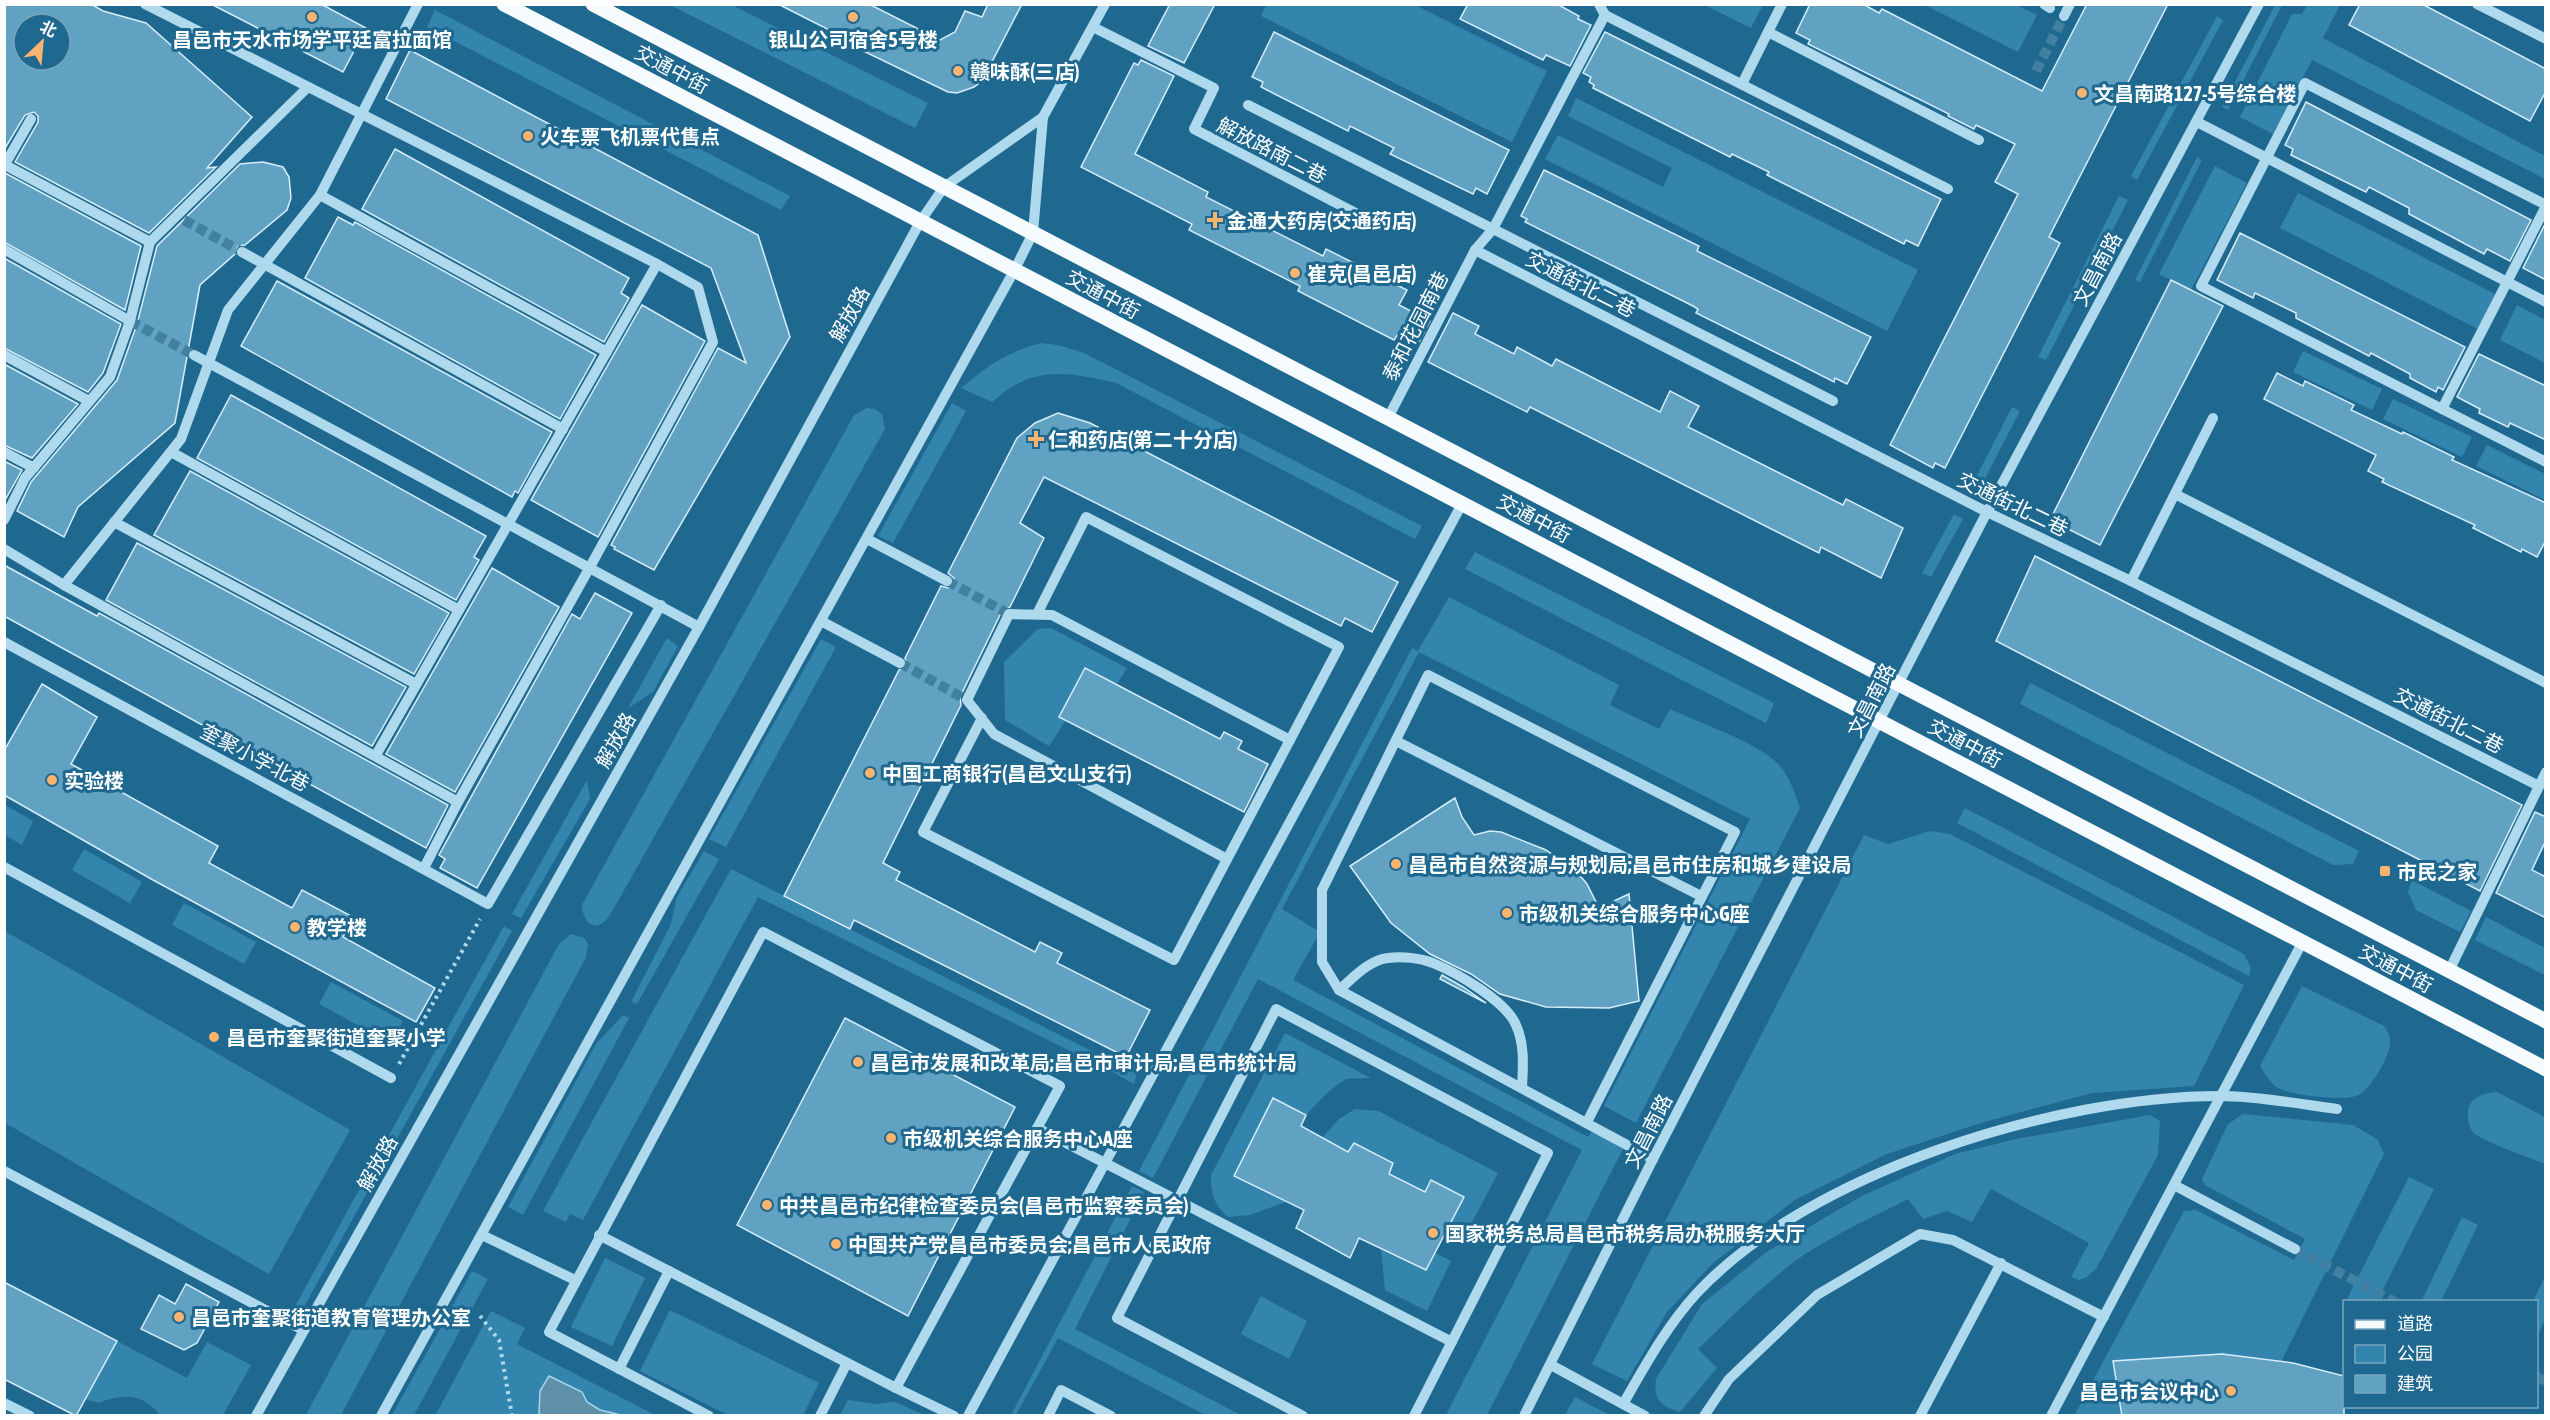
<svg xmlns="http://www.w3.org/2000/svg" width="2550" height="1420" viewBox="0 0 2550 1420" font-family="'Asap Condensed','Noto Sans SC',sans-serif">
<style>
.green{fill:#3385ae}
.water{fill:#5f90aa;stroke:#a3d6ee;stroke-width:1.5}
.building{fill:#61a1c1;stroke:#d5edf9;stroke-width:1.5;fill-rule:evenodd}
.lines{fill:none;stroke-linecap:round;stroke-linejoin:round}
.minor-tunnel{stroke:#4180a1;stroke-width:10;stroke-dasharray:10 5;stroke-linecap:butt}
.path{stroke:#afd9ed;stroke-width:4;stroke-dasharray:3 4.5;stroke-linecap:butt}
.minor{stroke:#afd9ed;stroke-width:10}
.major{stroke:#f6fbff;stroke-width:15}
.poi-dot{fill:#fbb470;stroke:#1f6990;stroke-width:2}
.labels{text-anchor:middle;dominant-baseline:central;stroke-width:6;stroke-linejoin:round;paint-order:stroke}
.poi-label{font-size:20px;font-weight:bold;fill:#fff;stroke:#1f6990;text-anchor:start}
.street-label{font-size:20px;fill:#fff;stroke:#1f6990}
</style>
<rect width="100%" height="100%" fill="#1f6990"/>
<g class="green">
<polygon points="670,5 732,5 928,103 915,128"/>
<polygon points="1266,5 1415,5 1547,71 1512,142 1261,16"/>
<polygon points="1705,5 1763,5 1751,28"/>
<polygon points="1925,5 2016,5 2037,15 2018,52"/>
<polygon points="2275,5 2282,5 2228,110 2222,107"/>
<polygon points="2307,5 2340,5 2323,38 2545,156 2545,179 2312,60 2273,134 2240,117 2292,14 2302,14"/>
<polygon points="435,10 790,196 781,210 427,27"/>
<polygon points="2217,16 2223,20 2137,180 2131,176"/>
<polygon points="1576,98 1918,270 1887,331 1545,159 1558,135 1663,187 1672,168 1568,116"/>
<polygon points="2197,157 2202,160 2140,282 2135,280"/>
<polygon points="2215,166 2247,183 2191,290 2159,274"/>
<polygon points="2298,193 2495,294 2478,329 2280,228"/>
<polygon points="2119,196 2128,200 2046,360 2038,357"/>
<polygon points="2517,305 2545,320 2545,363 2500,340"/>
<path d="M1041,343l17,2 26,8 338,173 -7,13 -299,-156c-33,-7 -65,-16 -97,0 -10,4 -18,12 -27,19l-31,-14c28,-23 44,-35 80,-45z"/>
<polygon points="2303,351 2382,389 2372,410 2293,372"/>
<polygon points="2393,399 2472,437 2462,457 2383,419"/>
<polygon points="952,403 966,411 893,543 878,536"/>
<polygon points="2012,407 2020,411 1979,490 1971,487"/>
<path d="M867,408l8,1 7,5 3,15 -275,486c-13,19 -27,10 -28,-10l272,-490z"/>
<polygon points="2487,445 2545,474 2545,500 2476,466"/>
<polygon points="1954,514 1963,519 1931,577 1922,573"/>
<polygon points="1475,552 1774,703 1766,723 1465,569"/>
<path d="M1449,597l170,88 -9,20 49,24 11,-20c27,13 92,35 110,57 10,12 15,28 20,42l-164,315 -32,-17 146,-287 -331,-167 -137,257 38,23 -27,48 295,157 4,-6 31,18 -136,266h-41l136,-265 -324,-171 -105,199 -14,-7 273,-523 6,3z"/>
<polygon points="1051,628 1127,668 1117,684 1085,668 1059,716 1066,720 1049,746 1005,720 1004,662 1038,629"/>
<polygon points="667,638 678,646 653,692 628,708"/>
<polygon points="821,639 836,647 726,847 709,839"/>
<polygon points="2030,683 2359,851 2353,864 2333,865 2020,704"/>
<polygon points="587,780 590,799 521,918 512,914"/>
<polygon points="5,805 33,821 22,845 5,835"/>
<polygon points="1965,808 2244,954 2251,968 2249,976 1957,823"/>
<polygon points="1930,831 1950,834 2244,985 2194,1086 2092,1093 1984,1122 1887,1154 1795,1200 1713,1263 1667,1312 1627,1381 1592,1364 1864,835 1888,844"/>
<polygon points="84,849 142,882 130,903 72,870"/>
<polygon points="704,851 719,859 637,1004 631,1002 671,924 677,897"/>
<polygon points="731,869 1137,1074 1134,1084 1109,1070 758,897 583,1220 570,1214 566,1222 543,1211"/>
<polygon points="2412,880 2471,911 2460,932 2416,910 2408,892"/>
<polygon points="184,903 256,942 244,964 172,925"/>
<polygon points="2486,917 2545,948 2545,975 2475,940"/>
<polygon points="504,926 512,931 300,1314 293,1310"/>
<polygon points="5,931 350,1130 269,1274 5,1123"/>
<polygon points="571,934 584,938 588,944 586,957 341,1415 306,1415 559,944"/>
<polygon points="331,982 403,1021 391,1043 319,1004"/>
<path d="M2302,986l82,40c4,6 6,10 6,17 0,13 -21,50 -34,53 -16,5 -64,-1 -78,-8 -8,-5 -13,-14 -18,-22z"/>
<polygon points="623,1015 629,1018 523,1215 508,1207 596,1044"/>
<path d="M1285,1033l86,45 -25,1 -17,12 -23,24 -33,-16 -39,77 52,26 -36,13 -22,2c-14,-13 -17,-22 -17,-42z"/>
<path d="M2497,1092l48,25v47c-14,-6 -64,-23 -72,-32 -4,-5 -6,-16 -5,-22 3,-14 17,-17 29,-18z"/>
<polygon points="1355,1109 1378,1111 1498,1173 1468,1230 1450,1223 1463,1197 1431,1180 1425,1192 1389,1174 1393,1163 1354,1143 1348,1152 1322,1138 1339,1119"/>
<polygon points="2243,1114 2353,1125 2377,1139 2384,1154 2281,1362 2222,1354 2114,1361 2122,1415 2074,1416 2184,1211 2196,1210 2294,1260 2305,1239 2205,1185 2202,1179 2228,1124"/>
<path d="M2150,1115l10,6 -2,34 -62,114 -9,8 -8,3 -8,-3 18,-34 -98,-54 -19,33 -25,-11 -24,8 -15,-20c-39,20 -82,39 -117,65 -33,26 -63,56 -93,85l19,19 -37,44c-19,-6 -27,-12 -24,-33l46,-75 66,-53 94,-55 93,-42 61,-15z"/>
<polygon points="2409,1177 2434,1189 2377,1301 2346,1301"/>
<polygon points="1132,1186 1144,1192 1075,1329 1241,1415 1205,1415 1058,1338 1016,1415 1011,1415"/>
<polygon points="2462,1217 2478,1225 2441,1301 2422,1300"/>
<polygon points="1381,1250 1426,1270 1435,1253 1451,1261 1427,1311 1385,1290"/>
<polygon points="605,1258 645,1278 612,1346 571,1327"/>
<polygon points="472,1271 488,1279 414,1415 392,1415"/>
<polygon points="2545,1277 2545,1319 2537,1337 2536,1302 2533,1301"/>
<polygon points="1261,1296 1307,1321 1289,1359 1241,1334"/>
<polygon points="670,1310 819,1383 803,1415 728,1415 640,1371"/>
<polygon points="491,1311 525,1328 517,1344 655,1415 435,1416"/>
<path d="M117,1341l70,37 20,-36 44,23 -28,50h-63c-16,-21 -38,-22 -61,-12l-14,-4z"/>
<polygon points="1575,1397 1610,1415 1565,1415"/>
<polygon points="848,1400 876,1404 895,1402 924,1415 840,1415"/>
</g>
<polygon class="water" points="549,1376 582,1392 587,1402 600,1410 621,1415 539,1415 540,1391"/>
<g class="building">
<path d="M4,4h87l12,7 43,12 106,94 -45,51 9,-1 -67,66 -134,-71 23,-40v-6l-4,-4 -9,3 -21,35zM24,24h36v36h-36z"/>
<polygon points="211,4 321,4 366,28 343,72"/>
<polygon points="778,4 869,4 940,40 955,32 965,11 982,17 988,4 1022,4 982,81 974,87 957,93 948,92 857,48 859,45"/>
<polygon points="1170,4 1215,4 1184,63 1148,46"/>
<polygon points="1468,4 1557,4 1579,16 1578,19 1591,25 1570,66 1546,55 1543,60 1460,19"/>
<polygon points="1810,4 1863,4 1879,13 1882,9 2042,91 2087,4 2168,4 2049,237 2060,243 1945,468 1935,463 1933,468 1890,445 2018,194 1995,182 2015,144 1976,125 1974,129 1948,116 1949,114 1808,44 1810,40 1796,33"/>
<polygon points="2360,4 2422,4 2546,69 2546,91 2530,121 2349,25"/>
<polygon points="1274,32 1509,150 1487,194 1476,188 1473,194 1390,154 1394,148 1350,126 1348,131 1261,87 1263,82 1252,77"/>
<polygon points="1605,32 1941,199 1918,246 1906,240 1904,244 1767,175 1769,172 1732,154 1730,157 1593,88 1594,85 1589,82 1591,77 1583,73"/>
<polygon points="410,50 758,235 790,337 654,570 614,549 615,547 611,545 718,348 746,363 711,268 386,99"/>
<polygon points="1141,60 1174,76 1135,154 1208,192 1206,197 1323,256 1326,249 1407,290 1399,305 1430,321 1418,344 1398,334 1394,340 1298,291 1300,286 1189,230 1192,224 1081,167 1134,63 1138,65"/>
<polygon points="2306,102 2531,220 2510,261 2487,249 2484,254 2409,214 2409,208 2369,187 2366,192 2291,155 2293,149 2285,145"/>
<polygon points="395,149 629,278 621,293 629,298 604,342 362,209"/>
<polygon points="263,162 283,167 289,177 291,198 287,210 245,245 238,246 235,254 200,285 175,423 78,507 64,537 17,511 31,482 117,380 137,324 157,246 240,164"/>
<polygon points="1544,170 1699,246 1697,251 1871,337 1847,384 1835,378 1834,382 1793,361 1696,313 1698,309 1693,306 1525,222 1527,219 1521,216"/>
<polygon points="5,173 141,246 125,310 4,242"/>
<polygon points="338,217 353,225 355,222 596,355 560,419 305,278"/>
<polygon points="2544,226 2546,227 2546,280 2523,268"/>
<polygon points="2240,233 2465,347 2443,390 2438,387 2436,392 2410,378 2410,374 2371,353 2369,356 2296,318 2296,313 2255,293 2253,298 2217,280"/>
<polygon points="4,258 121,324 103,373 88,392 4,348"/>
<polygon points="2171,280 2223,306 2100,545 2050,520"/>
<polygon points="277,281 552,432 518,493 515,491 512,497 241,346"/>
<polygon points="642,305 705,341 598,537 531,500"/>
<polygon points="1453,313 1479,326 1475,334 1514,354 1517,347 1552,366 1556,359 1660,412 1670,391 1699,406 1688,427 1843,505 1846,499 1903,528 1881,578 1821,547 1819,553 1530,407 1527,412 1428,362"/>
<polygon points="2479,354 2546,386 2546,440 2510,423 2508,427 2479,413 2480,409 2457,397"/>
<polygon points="4,364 78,404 32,458 4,445"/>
<polygon points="2277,373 2303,386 2305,381 2354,405 2351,410 2402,434 2403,432 2454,457 2452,460 2546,503 2546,540 2537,557 2522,549 2521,552 2473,528 2475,525 2382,482 2384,479 2368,471 2376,455 2264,399"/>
<polygon points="231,395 486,536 474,557 479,560 456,600 197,458"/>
<polygon points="1058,413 1090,423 1398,582 1372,632 1345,618 1341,626 1044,477 1020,523 1044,538 1010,607 1002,611 960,697 961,705 883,863 900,872 896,880 1035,952 1040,942 1062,953 1057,963 1150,1010 1126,1057 854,920 850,929 784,896 899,670 907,666 905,658 941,586 948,588 954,584 954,578 948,573 1017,438 1035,423"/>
<polygon points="4,461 22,470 4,502"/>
<polygon points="190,471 449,613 414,674 154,535"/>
<polygon points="137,543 406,687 372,746 106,600"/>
<polygon points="2035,556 2522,805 2480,891 1996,641"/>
<polygon points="4,565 97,616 99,613 448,805 426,848 4,616"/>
<polygon points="492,568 559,607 455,792 386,754"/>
<polygon points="595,593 632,613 477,888 440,868 445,859 439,855 572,614 580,619"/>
<polygon points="1085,668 1220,739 1224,732 1242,741 1238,749 1268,764 1244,812 1059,717"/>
<polygon points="42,684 97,717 71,764 218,846 209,863 292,908 302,890 353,917 343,937 435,988 416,1022 153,880 4,795 4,751"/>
<polygon points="1455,798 1462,817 1474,835 1490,831 1501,832 1546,850 1576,871 1587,884 1599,908 1629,894 1639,1001 1609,1008 1546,1007 1500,994 1471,974 1430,954 1391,923 1350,866"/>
<polygon points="2535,812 2546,817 2546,840 2532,870 2546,877 2546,918 2496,893"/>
<polygon points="1442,975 1463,987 1486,1003 1440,979"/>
<polygon points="845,1018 1015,1107 908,1316 737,1225"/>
<polygon points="1273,1098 1306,1115 1301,1126 1348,1152 1354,1143 1393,1163 1389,1174 1425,1192 1431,1180 1464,1197 1426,1270 1359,1238 1350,1258 1296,1228 1304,1210 1234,1176"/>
<polygon points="4,1282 117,1341 76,1416 4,1379"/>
<polygon points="186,1284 219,1302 197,1343 184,1350 141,1329 159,1295 175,1304"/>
<polygon points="2222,1354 2293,1363 2344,1376 2344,1416 2122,1416 2113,1361"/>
</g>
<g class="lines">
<g class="minor-tunnel">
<polyline points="2036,71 2064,16"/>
<polyline points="184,220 242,252"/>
<polyline points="130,321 194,355"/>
<polyline points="947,581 1009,614"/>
<polyline points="900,663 967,700"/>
<polyline points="2295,1249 2395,1302"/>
<polyline points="2536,1377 2546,1381"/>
</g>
<g class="path">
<polyline points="399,1064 480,919"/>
<polyline points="480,1316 499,1340 512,1416"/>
</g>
<g class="minor">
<polyline points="1599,4 1605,15 1948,189"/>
<polyline points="2044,4 2050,8"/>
<polyline points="2477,4 2546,39"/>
<polyline points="2064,16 2070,4"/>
<polyline points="1093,27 1214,88 1194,129 1369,220"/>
<polyline points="1768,32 1979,140"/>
<polyline points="1742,84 1782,4"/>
<polyline points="1248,105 1833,401"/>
<polyline points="2197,122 2546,302"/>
<polyline points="5,165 150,242"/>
<polyline points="4,166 31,119"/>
<polyline points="320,195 607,352"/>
<polyline points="2546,205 2305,83 2201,286 2546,462"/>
<polyline points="4,249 130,321"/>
<polyline points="1475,250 1987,512 2131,581 2539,786"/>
<polyline points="242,252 563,429"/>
<polyline points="4,355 89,401"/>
<polyline points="194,355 699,627"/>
<polyline points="2442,409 2546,206"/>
<polyline points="1388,418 1475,250 1493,229 1605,15"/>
<polyline points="4,452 34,468"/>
<polyline points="171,452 459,610"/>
<polyline points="2175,494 2546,683"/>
<polyline points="4,520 25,478 110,377 130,321 150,242 307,88"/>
<polyline points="114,522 416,684"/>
<polyline points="867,539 947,581"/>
<polyline points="4,549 64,585 458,802 590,567 713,342 698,287 657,264 145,4"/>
<polyline points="2131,581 2213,418"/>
<polyline points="64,585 181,439 228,310 320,195 418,4"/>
<polyline points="821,621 900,663"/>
<polyline points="4,642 488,904 661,605"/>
<polyline points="982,718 923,832 1174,960 1339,647 1086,517 1037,614"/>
<polyline points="1396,741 1701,896"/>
<polyline points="376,755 657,264"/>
<polyline points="1227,859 994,734 967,700 1009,614 1052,615 1290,740"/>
<polyline points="4,867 391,1078"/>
<polyline points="424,868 458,802"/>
<polyline points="2449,971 2546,772"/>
<path d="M1339,990c14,-12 30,-30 49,-32 14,-2 32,0 45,5 24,10 73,38 83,62 9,20 7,41 6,63"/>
<polyline points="1587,1122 1735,832 1428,675 1322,890 1322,962 1339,990 1653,1159"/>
<polyline points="1037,1128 1452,1342"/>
<polyline points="4,1171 303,1330"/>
<polyline points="2174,1185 2295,1249"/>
<polyline points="482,1235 575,1280"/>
<polyline points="599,1235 896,1388 954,1416"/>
<polyline points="1551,1365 1645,1416"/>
<polyline points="619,1369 669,1271"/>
<polyline points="4,1403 30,1416"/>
<path d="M1623,1404c22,-38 43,-77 73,-110 113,-122 361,-198 524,-198 37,0 80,8 117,13"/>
<polyline points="256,1416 699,627 920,222 944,187 1043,117"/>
<polyline points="381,1416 1014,271 1033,233 1043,117 1105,4"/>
<polyline points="709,1416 549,1332 763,932 1060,1086 896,1388"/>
<polyline points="820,1416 847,1363"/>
<polyline points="968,1416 1462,504"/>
<polyline points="1048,1416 1061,1390 1111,1416"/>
<polyline points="1303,1416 1117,1318 1276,1009 1548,1153 1414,1416"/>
<polyline points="1524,1416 1653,1159 1987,512 2259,4"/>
<polyline points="1704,1416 1729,1379 1817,1295 1920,1234 1953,1240 2104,1317"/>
<polyline points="1920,1416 2001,1263"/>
<polyline points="2051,1416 2302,943"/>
</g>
<g class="major">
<polyline points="504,4 2546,1069"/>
<polyline points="593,4 2546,1021"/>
</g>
</g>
<g class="poi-dot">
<circle cx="312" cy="17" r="6"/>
<circle cx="853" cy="17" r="6"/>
<circle cx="958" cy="71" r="6"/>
<circle cx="2082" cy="93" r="6"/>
<circle cx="528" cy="136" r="6"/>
<path d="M1212 211h6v6h6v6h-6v6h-6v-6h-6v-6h6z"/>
<circle cx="1295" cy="273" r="6"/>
<path d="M1033 430h6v6h6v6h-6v6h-6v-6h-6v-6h6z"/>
<circle cx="870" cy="773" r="6"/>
<circle cx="52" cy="780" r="6"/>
<circle cx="1396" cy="864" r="6"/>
<rect x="2379" y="865" width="12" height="12" rx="3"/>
<circle cx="1507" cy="913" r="6"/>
<circle cx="295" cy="927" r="6"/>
<circle cx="214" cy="1037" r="6"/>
<circle cx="858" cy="1062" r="6"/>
<circle cx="891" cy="1138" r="6"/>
<circle cx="767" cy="1205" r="6"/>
<circle cx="1433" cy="1233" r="6"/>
<circle cx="836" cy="1244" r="6"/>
<circle cx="179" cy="1317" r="6"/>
<circle cx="2231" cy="1391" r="6"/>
</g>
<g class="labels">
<g class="poi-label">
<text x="312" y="39" text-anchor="middle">昌邑市天水市场学平廷富拉面馆</text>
<text x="853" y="39" text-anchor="middle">银山公司宿舍5号楼</text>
<text x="970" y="71">赣味酥(三店)</text>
<text x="2094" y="93">文昌南路127-5号综合楼</text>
<text x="540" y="136">火车票飞机票代售点</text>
<text x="1227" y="220">金通大药房(交通药店)</text>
<text x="1307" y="273">崔克(昌邑店)</text>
<text x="1048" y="439">仁和药店(第二十分店)</text>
<text x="882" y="773">中国工商银行(昌邑文山支行)</text>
<text x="64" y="780">实验楼</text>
<text x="1408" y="864">昌邑市自然资源与规划局;昌邑市住房和城乡建设局</text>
<text x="2397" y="871">市民之家</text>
<text x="1519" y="913">市级机关综合服务中心G座</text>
<text x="307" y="927">教学楼</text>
<text x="226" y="1037">昌邑市奎聚街道奎聚小学</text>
<text x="870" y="1062">昌邑市发展和改革局;昌邑市审计局;昌邑市统计局</text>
<text x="903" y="1138">市级机关综合服务中心A座</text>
<text x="779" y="1205">中共昌邑市纪律检查委员会(昌邑市监察委员会)</text>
<text x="1445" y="1233">国家税务总局昌邑市税务局办税服务大厅</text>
<text x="848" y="1244">中国共产党昌邑市委员会;昌邑市人民政府</text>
<text x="191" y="1317">昌邑市奎聚街道教育管理办公室</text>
<text x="2219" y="1391" text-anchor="end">昌邑市会议中心</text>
</g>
<g class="street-label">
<text transform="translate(672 69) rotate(28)">交通中街</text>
<text transform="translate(1272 150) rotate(27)">解放路南二巷</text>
<text transform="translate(2097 269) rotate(-62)">文昌南路</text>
<text transform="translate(1581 284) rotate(27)">交通街北二巷</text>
<text transform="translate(1103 294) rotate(28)">交通中街</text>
<text transform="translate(849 314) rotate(-61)">解放路</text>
<text transform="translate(1415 326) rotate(-63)">泰和花园南巷</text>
<text transform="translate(2013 504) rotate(26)">交通街北二巷</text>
<text transform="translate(1534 518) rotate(28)">交通中街</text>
<text transform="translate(1871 700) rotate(-63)">文昌南路</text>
<text transform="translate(2449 720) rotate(27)">交通街北二巷</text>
<text transform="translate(615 740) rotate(-61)">解放路</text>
<text transform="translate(1965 743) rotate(28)">交通中街</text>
<text transform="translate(255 757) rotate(28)">奎聚小学北巷</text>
<text transform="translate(2396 968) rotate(28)">交通中街</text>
<text transform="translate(1648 1131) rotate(-63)">文昌南路</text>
<text transform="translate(377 1163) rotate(-61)">解放路</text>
</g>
</g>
<rect width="2550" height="1420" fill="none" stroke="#ffffff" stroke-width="12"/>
<rect x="2343" y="1300" width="195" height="108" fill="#1f6990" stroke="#79a5bc" stroke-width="1.5"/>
<rect x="2355" y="1320" width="30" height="9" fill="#f6fbff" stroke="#79a5bc" stroke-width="1.5"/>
<text x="2397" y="1330" font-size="18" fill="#ffffff">道路</text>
<rect x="2355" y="1345" width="30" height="18" fill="#3385ae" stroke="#79a5bc" stroke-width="1.5"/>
<text x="2397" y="1360" font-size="18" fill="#ffffff">公园</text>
<rect x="2355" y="1375" width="30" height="18" fill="#61a1c1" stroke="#79a5bc" stroke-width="1.5"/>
<text x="2397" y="1390" font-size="18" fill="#ffffff">建筑</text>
<g transform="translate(42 42) rotate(26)"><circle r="28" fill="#1f6990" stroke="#79a5bc" stroke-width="1.5"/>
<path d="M0-4.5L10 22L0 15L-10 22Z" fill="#fbb470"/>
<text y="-9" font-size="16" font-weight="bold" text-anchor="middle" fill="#ffffff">北</text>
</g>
</svg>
